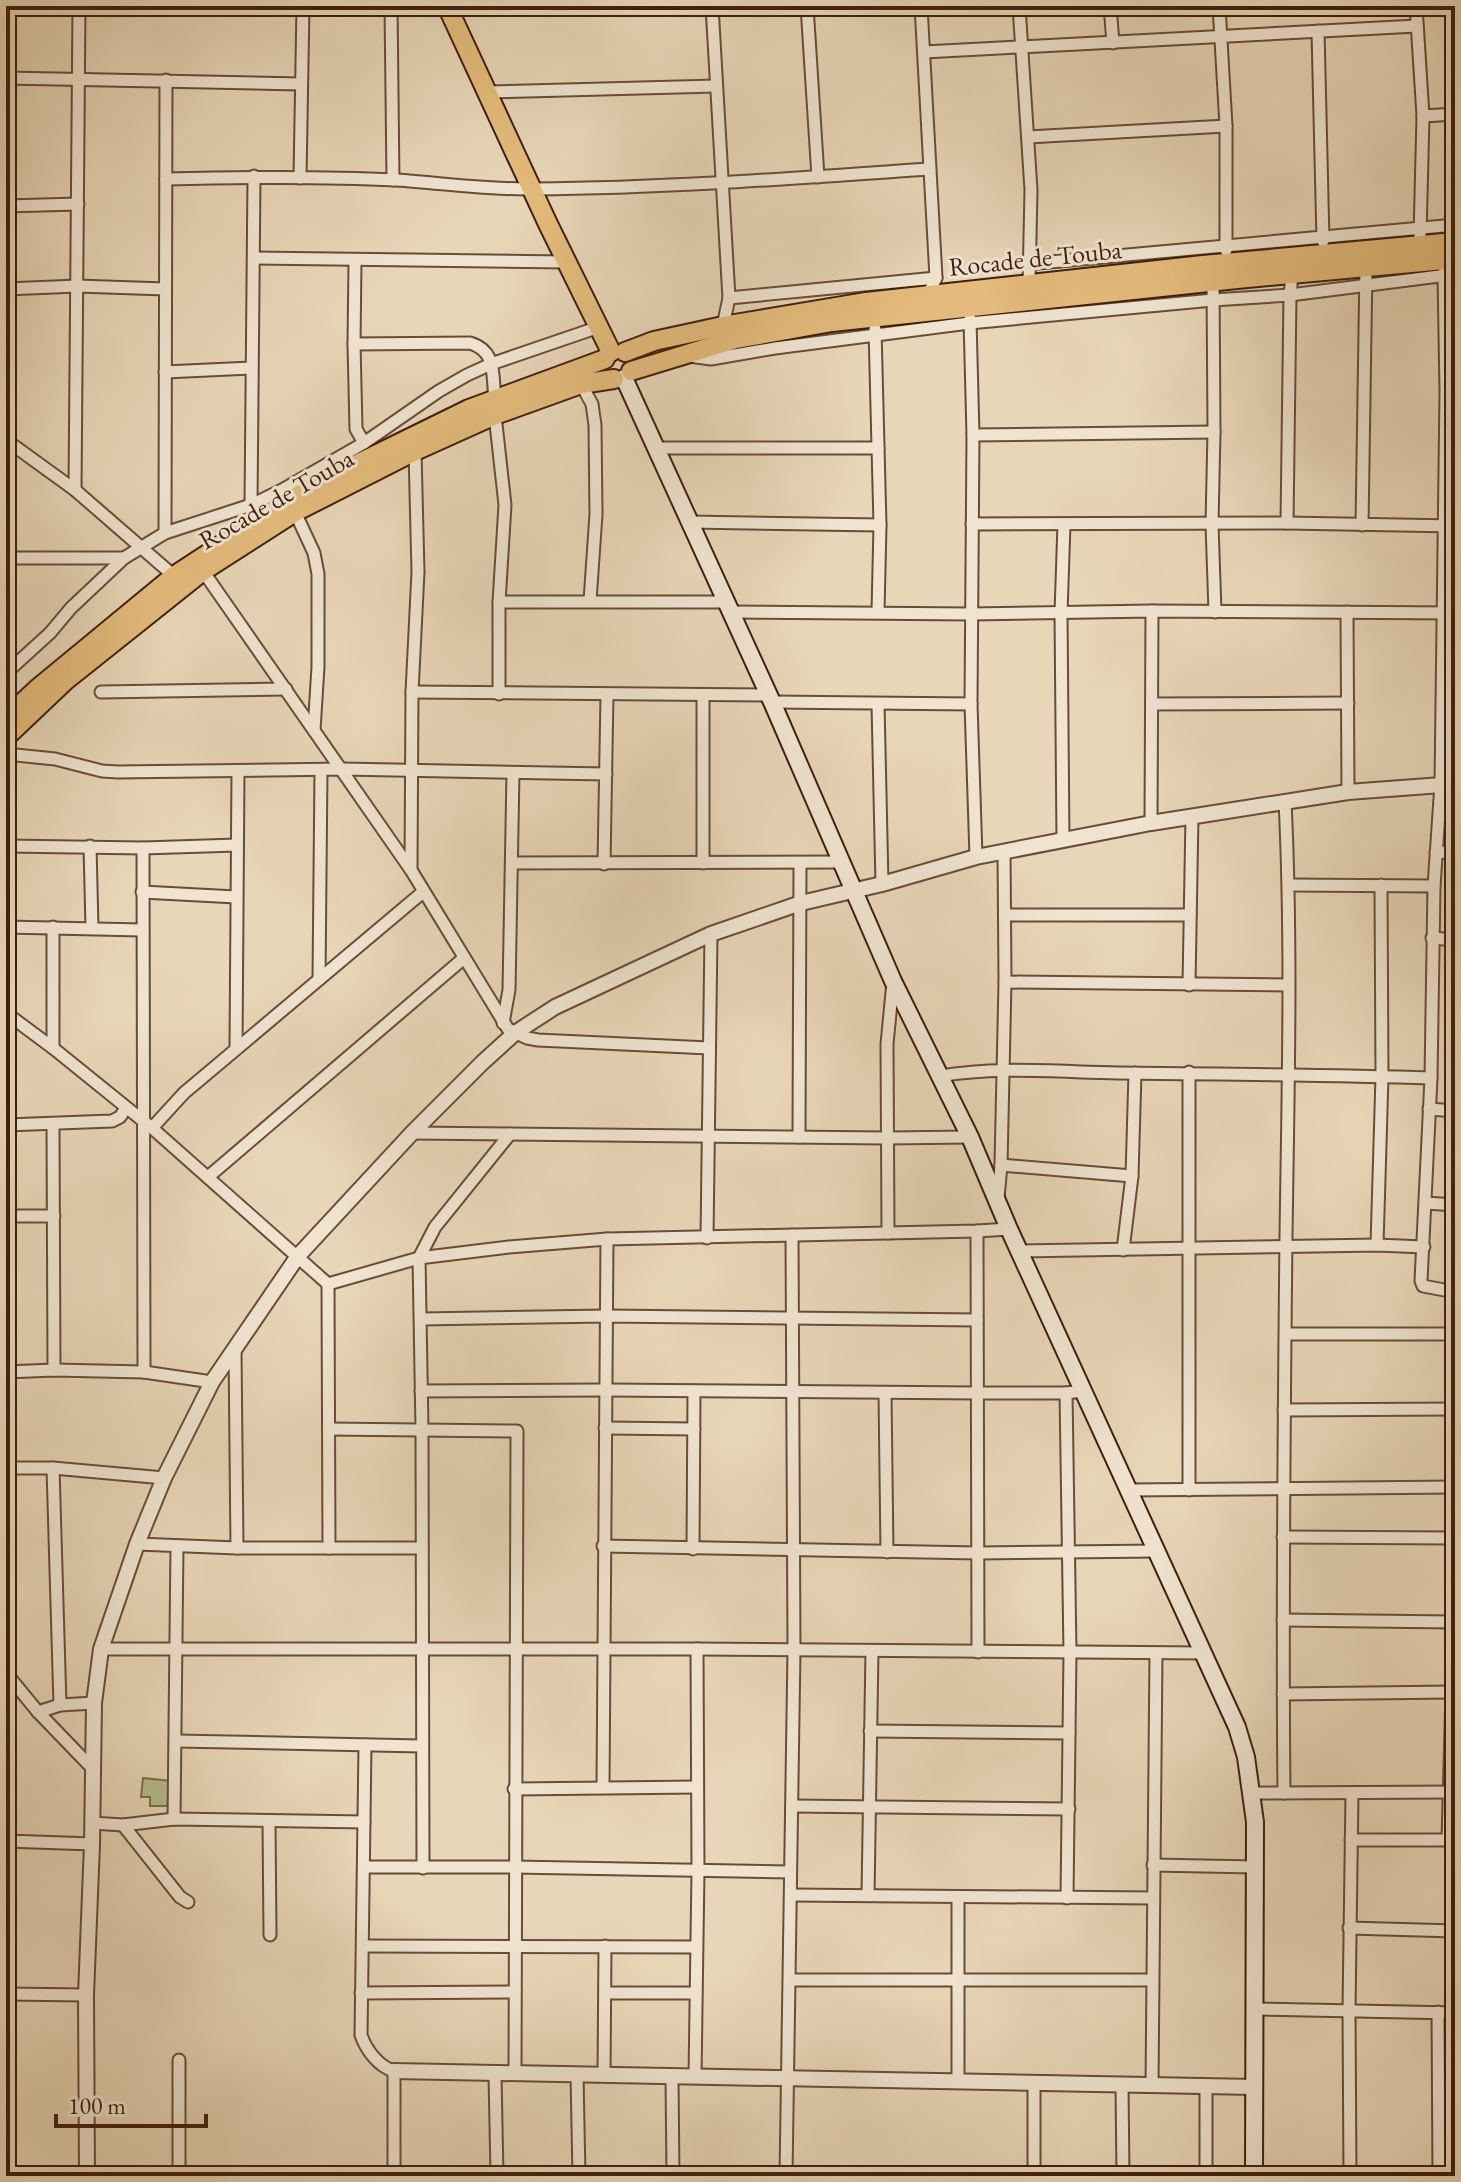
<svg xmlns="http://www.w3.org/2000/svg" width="1461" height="2182" viewBox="0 0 1461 2182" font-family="'EB Garamond',serif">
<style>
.green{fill:#b6be8f;stroke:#7a6e4e;stroke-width:2}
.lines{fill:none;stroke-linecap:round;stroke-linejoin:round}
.minor-casing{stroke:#694c38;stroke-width:15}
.tertiary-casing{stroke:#694c38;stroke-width:18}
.secondary-casing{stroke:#3f1e0d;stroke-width:20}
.primary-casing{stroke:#3f1e0d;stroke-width:22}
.minor{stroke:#f0e4d1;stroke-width:11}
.tertiary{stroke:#f0e4d1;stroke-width:14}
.secondary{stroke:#f0e4d1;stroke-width:16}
.primary{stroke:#e4bb7c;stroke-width:18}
.labels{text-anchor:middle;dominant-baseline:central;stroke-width:6;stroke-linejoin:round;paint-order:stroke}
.street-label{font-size:26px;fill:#3f1e0d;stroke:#f0e4d1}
</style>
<rect width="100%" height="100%" fill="#e8d6b8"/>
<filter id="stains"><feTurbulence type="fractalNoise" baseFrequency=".0025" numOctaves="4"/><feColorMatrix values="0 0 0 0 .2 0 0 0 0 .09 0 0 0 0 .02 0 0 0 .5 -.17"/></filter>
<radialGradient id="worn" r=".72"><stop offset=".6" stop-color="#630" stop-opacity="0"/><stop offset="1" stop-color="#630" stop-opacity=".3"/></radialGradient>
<polygon class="green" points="143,1778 171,1781 172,1806 150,1806 150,1797 141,1797"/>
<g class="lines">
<g class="minor-casing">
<g id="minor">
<polyline points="391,6 393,180"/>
<polyline points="712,6 729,298 723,326"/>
<polyline points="807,6 818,177"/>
<polyline points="921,6 936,278 928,295"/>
<polyline points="1019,6 1031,190 1029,285"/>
<polyline points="1110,6 1113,43"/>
<polyline points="1219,6 1226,126 1226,250"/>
<polyline points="1416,6 1423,116 1420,236"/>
<polyline points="1318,31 1323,241"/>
<polyline points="924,52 1417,26"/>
<polyline points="6,78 300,84"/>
<polyline points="487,92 716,86"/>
<polyline points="1423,116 1455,114"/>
<polyline points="1028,137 1226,126"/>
<polyline points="300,178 303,6"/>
<path d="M166,179c76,-2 153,-3 230,1 46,3 93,10 139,9 132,-1 263,-11 394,-20"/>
<polyline points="6,206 78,204"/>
<polyline points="255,258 566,262"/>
<polyline points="1447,260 1444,275 1446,391 1441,784 1434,886 1431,1078 1421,1281 1423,1286 1455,1292"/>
<polyline points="355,261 354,344 356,429 364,443"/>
<polyline points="1028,264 1455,225"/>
<polyline points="1213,281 1214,432 1212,524 1215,612"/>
<polyline points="6,289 77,286 165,289"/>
<polyline points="729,298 936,278"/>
<polyline points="970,319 973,435 971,704 976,857"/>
<polyline points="875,329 880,525 878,612"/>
<path d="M354,344l116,-1c27,8 22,32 25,56"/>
<polyline points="689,356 711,359 775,348 969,323 1213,300 1290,295 1455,274"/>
<polyline points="165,372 251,368"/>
<polyline points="581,384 592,404 595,425 596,514 590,601"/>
<polyline points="495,415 505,505 499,602 499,694"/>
<polyline points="973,435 1214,432"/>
<polyline points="6,440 75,490 174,576"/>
<polyline points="654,448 878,448"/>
<polyline points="75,490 79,6"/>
<polyline points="251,505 254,176"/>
<polyline points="295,512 314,553 318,574 318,667 314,730"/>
<polyline points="690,522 880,525"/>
<polyline points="1287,523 1290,295 1292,275"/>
<polyline points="972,524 1287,523 1455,526"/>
<polyline points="1362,525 1366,267"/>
<polyline points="165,533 166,80"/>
<polyline points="6,558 124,558"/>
<polyline points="203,571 411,870 508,1029 527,1038 538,1040 709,1048"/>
<polyline points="499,602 725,602"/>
<polyline points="730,612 971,614 1152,611 1455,613"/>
<polyline points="1347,612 1348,792"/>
<polyline points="6,673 50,633 71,608 124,558 165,533 251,505 282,490 364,443 439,391 467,375 491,364 599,327"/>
<polyline points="101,692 286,689"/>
<polyline points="412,692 768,695"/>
<polyline points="772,702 971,704"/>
<polyline points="878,704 882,884"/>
<polyline points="1152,704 1348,703"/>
<polyline points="6,754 55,759 102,771 118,772 342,769 606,774"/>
<polyline points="1151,823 1152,611"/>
<polyline points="1063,840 1061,613 1064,524"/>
<polyline points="6,846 143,848 237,845"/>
<polyline points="90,846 92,928"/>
<polyline points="143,848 144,1372"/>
<polyline points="1436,852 1455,853"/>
<polyline points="513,863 840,862"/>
<polyline points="703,863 703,695"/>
<polyline points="604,864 607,695"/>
<polyline points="411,870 412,692 418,572 415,451"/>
<polyline points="1289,885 1434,886"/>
<polyline points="142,892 236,897"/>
<polyline points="1006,915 1190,915"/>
<polyline points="6,927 142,930"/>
<polyline points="53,927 53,1048"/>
<polyline points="1432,938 1455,940"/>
<polyline points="319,979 321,770"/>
<polyline points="1005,982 1288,985"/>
<polyline points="1189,985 1192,816"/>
<polyline points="6,1013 53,1048 152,1128 328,1284 419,1258 509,1247 607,1239 977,1231 1009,1229"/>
<polyline points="503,1023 509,990 513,773"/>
<polyline points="236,1048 238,771"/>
<polyline points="1189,1072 1189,1490"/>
<path d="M940,1076c58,-10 119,-4 178,-3 104,1 209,2 313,5"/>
<polyline points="1429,1109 1455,1111"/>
<polyline points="53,1124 54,1370"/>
<polyline points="6,1125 112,1121 120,1117 126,1108"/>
<polyline points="152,1128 184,1093 423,892"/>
<polyline points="412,1133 887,1138 970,1137"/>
<polyline points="799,1137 800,863"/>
<polyline points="1001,1165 1132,1176"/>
<polyline points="208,1177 464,958"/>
<polyline points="998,1198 1001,1165 1005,982 1004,852"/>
<polyline points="1426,1203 1455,1205"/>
<polyline points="6,1216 54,1216"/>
<polyline points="977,1231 978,1652"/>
<polyline points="888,1233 887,1044 893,982"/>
<polyline points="707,1238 711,934"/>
<polyline points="1377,1245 1382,1077 1381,885"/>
<polyline points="1123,1250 1132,1176 1135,1073"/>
<polyline points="1020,1251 1377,1245 1424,1247"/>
<polyline points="328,1284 329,1548"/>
<polyline points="421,1319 607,1316 977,1320"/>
<polyline points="1286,1334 1455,1334"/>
<polyline points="235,1349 237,1548"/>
<polyline points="6,1372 54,1370 144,1372 212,1382"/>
<polyline points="421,1391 606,1390 978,1393 1066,1393 1083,1391"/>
<polyline points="885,1393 887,1552"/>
<polyline points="1066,1393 1070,1652 1067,1898"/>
<polyline points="1284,1410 1454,1409"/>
<polyline points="605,1428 694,1429"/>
<polyline points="329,1429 517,1431 515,2074"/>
<polyline points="6,1468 53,1468 164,1478"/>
<polyline points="53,1468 60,1705"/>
<polyline points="1130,1490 1455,1487"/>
<polyline points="1283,1537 1453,1538"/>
<polyline points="137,1544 237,1548 422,1548"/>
<polyline points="603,1546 978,1553 1157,1551"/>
<polyline points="693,1549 694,1391"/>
<polyline points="1283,1620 1453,1622"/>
<polyline points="101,1649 697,1649 1204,1653"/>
<polyline points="6,1673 38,1712 93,1769"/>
<polyline points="1283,1694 1452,1692"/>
<polyline points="38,1712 60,1705 94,1703"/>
<polyline points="870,1731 1069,1733"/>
<polyline points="177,1741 421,1746"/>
<path d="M365,1745l-4,290c5,15 18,32 33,36v105"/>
<polyline points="603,1787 607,1239"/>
<polyline points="514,1789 697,1787"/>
<polyline points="1252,1793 1454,1792"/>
<path d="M1284,1793c-2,-186 0,-371 2,-557 2,-145 6,-290 -1,-435"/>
<polyline points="792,1806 1069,1809"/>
<polyline points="174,1819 177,1546"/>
<polyline points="269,1821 270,1935"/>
<polyline points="92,1823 123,1825 174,1819 364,1822"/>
<polyline points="123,1825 180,1897 188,1902"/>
<polyline points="1351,1840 1454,1840"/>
<polyline points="1448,1840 1452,1692 1455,1385"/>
<polyline points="6,1841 92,1844"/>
<polyline points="1153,1865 1255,1867"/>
<polyline points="364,1867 514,1867 790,1872"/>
<polyline points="423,1868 422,1429 419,1258 435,1227 510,1134"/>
<polyline points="791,1895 1153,1898"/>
<polyline points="868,1895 872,1651"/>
<polyline points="1349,1928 1455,1931"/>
<polyline points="363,1946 696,1947"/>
<polyline points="790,1980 1152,1980"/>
<polyline points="361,1993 515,1992"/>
<polyline points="606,1993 695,1993"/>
<polyline points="6,1994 86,1995"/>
<polyline points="1255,2009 1455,2013"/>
<polyline points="1438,2012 1439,2176"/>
<polyline points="179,2060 179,2176"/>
<polyline points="495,2075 497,2176"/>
<polyline points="577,2075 579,2176"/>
<polyline points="604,2075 605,1946"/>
<polyline points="672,2077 673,2176"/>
<polyline points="695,2077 698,1870 697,1649"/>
<polyline points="958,2082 958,1898"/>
<polyline points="1034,2083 1034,2176"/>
<polyline points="1122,2086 1123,2176"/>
<polyline points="1152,2086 1156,1653"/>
<polyline points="1206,2086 1206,2176"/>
<polyline points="1440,2137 1455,2138"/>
<polyline points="33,2176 87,2176"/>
<polyline points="786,2176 794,1650 792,1235"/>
<polyline points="1350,2176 1349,2010 1352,1793"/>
</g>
</g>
<g class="tertiary-casing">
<g id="tertiary">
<polyline points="394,2071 1255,2087"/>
<polyline points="87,2176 86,1995 92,1844 94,1703 101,1649 137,1544 164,1478 212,1382 298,1256 412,1133 483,1062 515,1033 555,1007 711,934 801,903 882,884 976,857 1151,823 1348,792 1455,784"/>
</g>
</g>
<g class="secondary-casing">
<polyline id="secondary" points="624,378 772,702 893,981 970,1137 1009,1229 1237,1727 1246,1757 1255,1822 1254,2176"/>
</g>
<g class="primary-casing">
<g id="primary">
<polyline points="447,6 548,224 611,352"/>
<polyline points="625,352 654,341 723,326 866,302 1203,265 1455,242"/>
<polyline points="631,371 736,339 832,322 1237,279 1455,259"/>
<polyline points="6,718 37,689 174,576 288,501 363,461 469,409 605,359"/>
<polyline points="6,737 65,681 203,571 295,512 415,451 495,415 581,384 614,379"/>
</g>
</g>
<use href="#minor" class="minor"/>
<use href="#tertiary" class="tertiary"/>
<use href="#secondary" class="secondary"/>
<use href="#primary" class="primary"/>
</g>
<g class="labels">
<g class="street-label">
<text transform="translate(1035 258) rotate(-6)">Rocade de Touba</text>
<text transform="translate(276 499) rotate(-30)">Rocade de Touba</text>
</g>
</g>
<rect width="1461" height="2182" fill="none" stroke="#e8d6b8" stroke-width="32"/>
<rect x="8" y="8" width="1445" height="2166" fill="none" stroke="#3f1e0d" stroke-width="4"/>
<rect x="16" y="16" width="1429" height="2150" fill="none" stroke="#3f1e0d" stroke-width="2"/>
<path d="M56 2114v12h150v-12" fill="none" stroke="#3f1e0d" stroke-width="4"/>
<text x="68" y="2114" font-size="24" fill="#3f1e0d" stroke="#f0e4d1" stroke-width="6" paint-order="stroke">100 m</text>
<rect width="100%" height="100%" filter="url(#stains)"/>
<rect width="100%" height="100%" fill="url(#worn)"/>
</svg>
